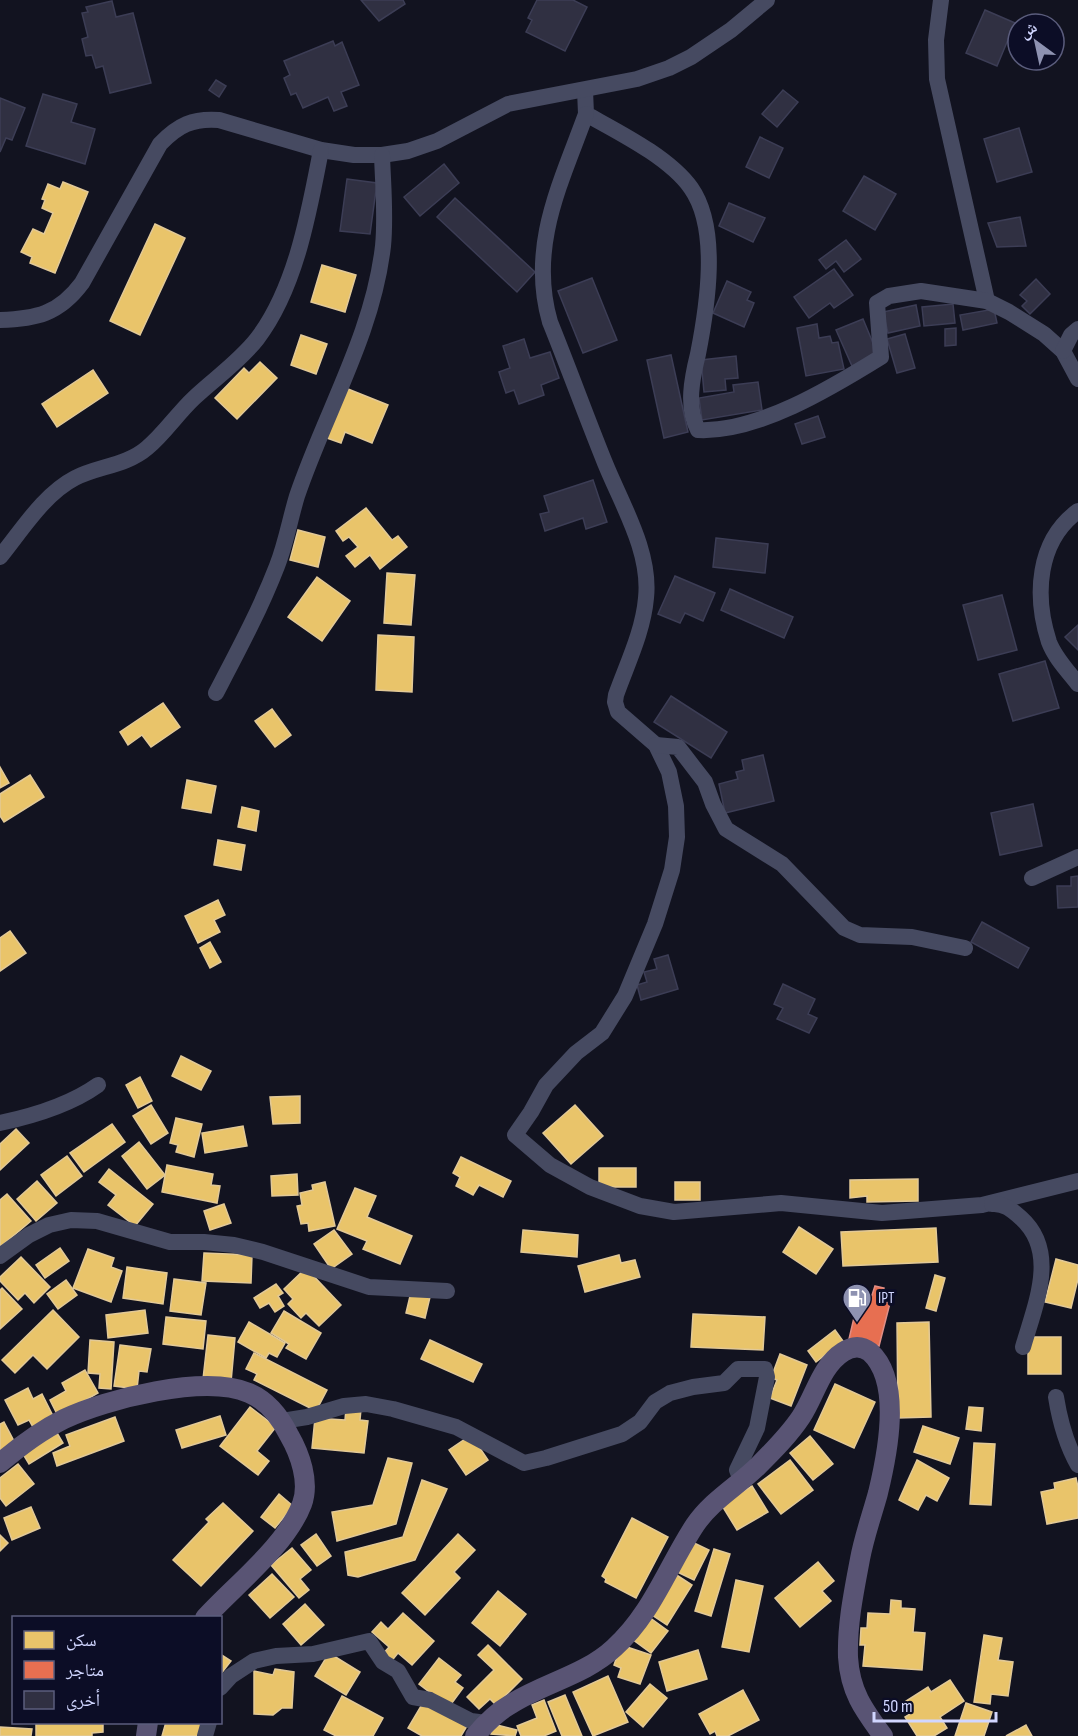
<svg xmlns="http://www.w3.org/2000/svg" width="1078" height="1736" viewBox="0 0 1078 1736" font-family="'Sofia Sans Condensed','Noto Naskh Arabic',sans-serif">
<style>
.homes{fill:#e9c46a;stroke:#e2c997;stroke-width:1.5}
.shops{fill:#e76f51;stroke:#e08e85;stroke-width:1.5}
.building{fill:#303042;stroke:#3c3d55;stroke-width:1.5}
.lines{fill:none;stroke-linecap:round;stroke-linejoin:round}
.minor{stroke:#464a61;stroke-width:16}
.major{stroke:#595474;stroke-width:20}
.labels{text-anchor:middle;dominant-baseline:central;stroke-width:6;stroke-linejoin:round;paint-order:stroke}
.poi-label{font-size:16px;fill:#d1d6ff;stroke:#0c0d26;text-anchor:start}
</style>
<rect width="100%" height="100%" fill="#121320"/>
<g class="homes">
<polygon points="63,182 88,192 55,273 30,263 32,257 21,252 33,229 44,234 53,213 42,208 45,200 42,199 48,184 60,189"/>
<polygon points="155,224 185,238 140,335 110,321"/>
<polygon points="322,265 356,275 345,312 311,302"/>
<polygon points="301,335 327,344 316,374 291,365"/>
<polygon points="260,362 277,378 237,419 215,398 244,368 249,373"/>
<polygon points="93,370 108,393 57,427 42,404"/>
<polygon points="343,387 388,405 372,443 345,432 341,443 324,437"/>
<polygon points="366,508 392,540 398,536 407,547 380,569 370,555 355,567 346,556 358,547 349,537 343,541 336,531"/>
<polygon points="298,530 325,537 318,567 290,560"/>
<polygon points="387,573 415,575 411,625 384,623"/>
<polygon points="317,577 350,601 322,641 288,617"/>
<polygon points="378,635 414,637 412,692 376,690"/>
<polygon points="163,703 180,727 151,747 142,735 128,745 120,732"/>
<polygon points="272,709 291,735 275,747 255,721"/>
<polygon points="0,767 9,783 0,788"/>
<polygon points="30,775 44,797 4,822 0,816 0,794"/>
<polygon points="187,780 216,786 211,813 182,808"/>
<polygon points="242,807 259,811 256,831 238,827"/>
<polygon points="218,840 245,845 241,870 214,865"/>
<polygon points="218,900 225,915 214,920 220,932 198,943 185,916"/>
<polygon points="10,931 26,953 0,971 0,938"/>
<polygon points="210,942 221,962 210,968 200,948"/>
<polygon points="181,1056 211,1071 201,1090 172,1076"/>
<polygon points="140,1077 152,1101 138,1108 126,1085"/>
<polygon points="300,1096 300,1123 273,1124 270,1097"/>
<polygon points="151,1105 168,1133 151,1144 133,1116"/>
<polygon points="575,1105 603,1136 571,1164 543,1133"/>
<polygon points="176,1118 202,1124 194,1157 176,1152 178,1145 170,1143"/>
<polygon points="112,1124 125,1142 84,1172 70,1153"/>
<polygon points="243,1126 247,1146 205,1153 202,1133"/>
<polygon points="16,1129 29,1143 0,1170 0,1144"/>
<polygon points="139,1142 165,1175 147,1189 122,1156"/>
<polygon points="67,1156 82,1176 56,1196 41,1175"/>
<polygon points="461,1157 511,1181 503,1197 479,1185 473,1195 456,1186 460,1177 453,1173"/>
<polygon points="167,1165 213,1174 211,1185 220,1186 217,1203 162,1192"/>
<rect x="599" y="1168" width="37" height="19"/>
<polygon points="109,1169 153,1204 135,1226 108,1205 116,1195 99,1182"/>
<polygon points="297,1174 298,1195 272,1196 271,1176"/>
<polygon points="918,1179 918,1201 867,1202 867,1196 850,1198 850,1180"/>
<polygon points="37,1181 57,1203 36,1221 17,1199"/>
<polygon points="325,1182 335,1226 309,1231 308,1223 301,1224 297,1206 302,1205 300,1193 313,1190 312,1185"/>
<rect x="675" y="1182" width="25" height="18"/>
<polygon points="355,1188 376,1196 367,1217 412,1236 400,1264 363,1249 367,1241 337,1229"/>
<polygon points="7,1194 31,1221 0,1247 0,1200"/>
<polygon points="224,1204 231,1223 210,1230 204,1211"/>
<polygon points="799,1227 833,1249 816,1274 783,1252"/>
<polygon points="936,1228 938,1262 843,1266 841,1232"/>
<polygon points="334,1230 352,1254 331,1269 314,1244"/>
<polygon points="523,1230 578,1235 577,1257 521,1252"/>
<polygon points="60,1248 69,1261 45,1278 36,1265"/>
<polygon points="88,1249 114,1258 111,1267 122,1271 111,1302 73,1288"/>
<polygon points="204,1253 252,1255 251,1283 202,1281"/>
<polygon points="619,1255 621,1263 635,1260 640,1277 585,1292 578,1266"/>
<polygon points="21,1257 50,1287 34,1303 25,1293 18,1300 0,1281 0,1277"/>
<polygon points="1056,1259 1078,1265 1078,1279 1071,1308 1045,1302"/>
<polygon points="127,1267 167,1273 163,1304 123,1298"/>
<polygon points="306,1268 341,1305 319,1326 306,1313 301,1318 288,1304 293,1299 284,1289"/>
<polygon points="935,1275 945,1278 936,1311 926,1308"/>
<polygon points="174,1279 206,1283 201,1315 170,1311"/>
<polygon points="66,1280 77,1295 58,1309 47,1294"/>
<polygon points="276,1284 283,1293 278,1296 284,1306 275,1312 269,1303 260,1308 254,1298"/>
<polygon points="2,1288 22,1309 0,1329 0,1290"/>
<polygon points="411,1292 430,1297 425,1318 406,1313"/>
<polygon points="53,1310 79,1337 47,1369 33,1355 15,1373 2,1360"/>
<polygon points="145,1310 148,1333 108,1338 106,1315"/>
<polygon points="284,1311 321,1333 306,1359 286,1348 289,1344 271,1333"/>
<polygon points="693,1314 765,1317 763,1350 691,1347"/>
<polygon points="166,1317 206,1321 203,1349 163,1344"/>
<polygon points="249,1322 285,1343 277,1357 269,1353 266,1358 238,1342"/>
<polygon points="929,1322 931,1417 898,1418 897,1323"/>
<polygon points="835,1330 843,1341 816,1362 808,1351"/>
<polygon points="208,1335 235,1338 231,1382 203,1379"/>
<rect x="1028" y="1337" width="33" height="37"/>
<polygon points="90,1340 114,1342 111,1389 99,1388 100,1374 88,1373"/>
<polygon points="430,1340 482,1364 473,1382 421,1359"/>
<polygon points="120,1345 151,1349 147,1372 139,1371 137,1389 114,1386"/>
<polygon points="254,1353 327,1390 316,1411 254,1380 257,1374 246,1369"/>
<polygon points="780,1354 807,1365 791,1406 770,1398 777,1380 771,1378"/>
<polygon points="85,1370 98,1393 58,1416 50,1400 66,1391 62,1383"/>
<polygon points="835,1384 875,1402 854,1448 814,1430"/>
<polygon points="28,1388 33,1399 42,1394 54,1418 34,1429 29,1420 18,1425 5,1400"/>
<polygon points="250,1407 276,1427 257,1451 269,1461 258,1475 220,1446"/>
<polygon points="969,1407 983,1408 981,1431 966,1429"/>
<polygon points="346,1408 361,1409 360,1420 368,1421 364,1453 312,1448 315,1418 345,1420"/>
<polygon points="220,1416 226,1435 182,1448 176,1430"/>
<polygon points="115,1417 124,1441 57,1466 53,1453 70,1446 66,1435"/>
<polygon points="4,1422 15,1443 0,1451 0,1424"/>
<polygon points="923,1426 959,1438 950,1464 914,1452"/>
<polygon points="57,1433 63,1443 29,1464 23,1454"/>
<polygon points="471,1435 488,1460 466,1475 449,1450"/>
<polygon points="810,1436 833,1464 813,1480 790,1453"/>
<polygon points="974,1443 995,1444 991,1505 970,1504"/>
<polygon points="388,1458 412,1463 396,1524 337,1541 332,1512 373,1505"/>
<polygon points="790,1460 813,1490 781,1514 758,1484"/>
<polygon points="917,1460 949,1478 937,1501 926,1495 918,1510 899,1500"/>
<polygon points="18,1464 34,1484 6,1506 0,1498 0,1478"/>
<polygon points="1076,1478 1078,1487 1078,1518 1047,1524 1041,1492 1055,1489 1054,1483"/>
<polygon points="422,1480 447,1489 415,1560 358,1577 348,1575 345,1552 403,1537"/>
<polygon points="752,1486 768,1512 737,1530 721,1504"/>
<polygon points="279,1494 293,1506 275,1528 261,1517"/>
<polygon points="223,1503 253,1531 201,1586 173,1560 209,1522 206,1519"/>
<polygon points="31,1507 40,1528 12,1540 4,1518"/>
<polygon points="632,1518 668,1537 636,1598 605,1582 606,1579 602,1576"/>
<polygon points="316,1534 331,1556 317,1566 301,1545"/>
<polygon points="458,1534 475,1550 454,1572 460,1578 425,1615 402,1593"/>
<polygon points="0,1535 8,1543 0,1551"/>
<polygon points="692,1542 709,1550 694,1580 675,1571"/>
<polygon points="292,1548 311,1570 300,1579 309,1590 299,1598 271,1565"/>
<polygon points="714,1549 730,1554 711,1616 695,1611"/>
<polygon points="818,1562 834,1581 822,1591 831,1601 800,1627 775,1598"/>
<polygon points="272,1574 294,1597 270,1618 249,1595"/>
<polygon points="675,1574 692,1585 667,1625 649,1613"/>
<polygon points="736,1580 763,1586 749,1652 722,1647"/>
<polygon points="498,1591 526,1614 500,1646 472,1623"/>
<polygon points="891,1600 901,1601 901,1608 915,1609 913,1632 925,1633 922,1670 863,1666 865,1645 860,1645 861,1628 867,1628 868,1613 890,1614"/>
<polygon points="305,1604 324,1625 301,1645 283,1624"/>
<polygon points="403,1613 434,1641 412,1665 398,1653 390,1663 382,1655 389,1647 372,1632 381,1622 388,1629"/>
<polygon points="649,1617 668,1631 651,1653 632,1639"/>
<polygon points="984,1635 1002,1638 998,1660 1013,1662 1008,1696 991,1694 990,1704 974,1702"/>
<polygon points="488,1645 522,1679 496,1705 490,1699 479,1709 467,1697 494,1670 478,1655"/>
<polygon points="621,1645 651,1655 640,1684 618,1677 621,1668 614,1665"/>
<polygon points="698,1650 707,1679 667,1691 659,1662"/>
<polygon points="329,1653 360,1672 346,1695 315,1676"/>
<polygon points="220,1654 231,1661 220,1675"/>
<polygon points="439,1658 461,1675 455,1682 463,1688 449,1707 419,1684"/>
<polygon points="275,1669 294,1672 292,1708 282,1708 273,1715 254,1714 254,1671 273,1675"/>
<polygon points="608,1676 628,1722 593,1736 573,1692"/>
<polygon points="950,1680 964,1701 940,1717 947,1728 934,1736 917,1736 905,1717 910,1714 903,1703 928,1687 931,1692"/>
<polygon points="650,1684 667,1698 643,1727 626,1712"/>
<polygon points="743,1690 759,1720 728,1736 717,1736 715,1731 710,1734 699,1714"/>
<polygon points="565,1695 582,1736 562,1736 548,1702"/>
<polygon points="342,1696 383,1718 373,1736 336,1736 324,1730"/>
<polygon points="544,1700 556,1731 544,1736 521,1736 517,1726 537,1718 532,1705"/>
<polygon points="424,1701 467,1726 461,1736 422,1736 408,1728"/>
<polygon points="966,1703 992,1712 984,1736 955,1736"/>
<polygon points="36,1722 103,1722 103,1732 92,1733 92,1736 36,1736"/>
<polygon points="166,1722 203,1722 199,1736 162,1736"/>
<polygon points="493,1724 517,1730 515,1736 491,1734"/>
<polygon points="1026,1725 1032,1736 1006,1736"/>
<polygon points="0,1727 32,1729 31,1736 0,1736"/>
</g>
<polygon class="shops" points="875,1286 884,1288 881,1301 890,1303 879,1346 849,1339 860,1292 872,1295"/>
<g class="building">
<polygon points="361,0 403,0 405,4 379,21"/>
<polygon points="537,0 573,0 587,7 565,51 526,32 532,20 528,18"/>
<polygon points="112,1 116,17 133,13 151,83 110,93 103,66 96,68 92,55 86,56 82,39 88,37 82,13 88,12 86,7"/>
<polygon points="985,10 1015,23 997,66 966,53"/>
<polygon points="333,41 335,46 342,42 359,85 341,92 347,106 334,111 328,97 303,108 296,93 291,95 284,78 290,75 284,61"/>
<polygon points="216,80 226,86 219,97 209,90"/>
<polygon points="783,90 798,102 777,127 762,114"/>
<polygon points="43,94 77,104 71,122 95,129 85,164 26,146"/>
<polygon points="0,98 25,108 12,140 6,138 0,152"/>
<polygon points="1019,128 1032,172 997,182 984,139"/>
<polygon points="760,137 783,148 769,178 746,167"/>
<polygon points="444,164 459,183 420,216 404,197"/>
<polygon points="864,176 896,194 875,230 843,211"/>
<polygon points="347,179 377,183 370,234 340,231"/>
<polygon points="455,198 535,272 517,292 437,217"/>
<polygon points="729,203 765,218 753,242 719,226"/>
<polygon points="1020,217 1026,246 997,247 988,223"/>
<polygon points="846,240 861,259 844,272 836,261 826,269 819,260"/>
<polygon points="834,269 853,295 834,308 830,303 809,318 794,297"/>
<polygon points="592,278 617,340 583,353 558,291"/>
<polygon points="1036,279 1050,294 1030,314 1022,306 1027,301 1020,295"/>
<polygon points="727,281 751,292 747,300 754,303 744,327 713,313"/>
<polygon points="953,304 955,323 924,326 922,307"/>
<polygon points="916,305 920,326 888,333 883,312"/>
<polygon points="994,309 997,323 963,330 960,315"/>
<polygon points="863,319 878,355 852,366 836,330"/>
<polygon points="817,324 819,338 830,336 832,343 838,342 844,369 806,376 797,328"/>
<polygon points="956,328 956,345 945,346 945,329"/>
<polygon points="905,334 915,368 897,373 887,339"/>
<polygon points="524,339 530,358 550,352 559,378 541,385 544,395 519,404 514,390 506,393 499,372 510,368 503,346"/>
<polygon points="671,355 688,432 664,438 647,360"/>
<polygon points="736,356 738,378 725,379 726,390 704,392 701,360"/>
<polygon points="758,382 762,410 702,420 699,398 734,392 733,385"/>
<polygon points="818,416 825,437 802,444 795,424"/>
<polygon points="593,480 607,522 586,529 583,518 545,531 540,514 549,512 544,496"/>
<polygon points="716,538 768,544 765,573 713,567"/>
<polygon points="675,576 715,593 703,621 685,613 680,623 658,614"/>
<polygon points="730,589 793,617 784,638 721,610"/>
<polygon points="1002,595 1017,650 978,660 963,605"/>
<polygon points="1078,625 1078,650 1065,637"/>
<polygon points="1045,661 1059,708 1013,721 999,674"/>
<polygon points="671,696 727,732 711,758 654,722"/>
<polygon points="763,755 774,801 725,813 719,784 738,779 736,772 744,770 742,760"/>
<polygon points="1033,804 1042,846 1000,855 991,813"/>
<polygon points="1078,876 1078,907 1058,908 1057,886 1071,886 1071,877"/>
<polygon points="982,922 1029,948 1018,968 971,942"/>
<polygon points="668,955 678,989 641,1000 637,985 647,982 644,972 657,969 654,959"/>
<polygon points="783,984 815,999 808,1014 817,1018 809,1033 777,1019 783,1008 774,1004"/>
</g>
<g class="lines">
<g class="minor">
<polyline points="941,0 936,40 937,79 987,301"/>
<path d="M585,90l1,24c32,18 83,43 105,74 29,41 16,120 7,166 -6,24 -12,53 0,76 59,3 133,-42 183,-73l-4,-54 12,-7 32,-5 66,10 22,11 35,22 19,17 15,28"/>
<path d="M586,114c-25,69 -58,132 -36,208 19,47 36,94 55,141 17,42 46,89 41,135 -3,34 -19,66 -30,97l-1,7 3,10 38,33 13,27 7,34 1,31 -5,33 -17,54 -30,72 -23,37 -26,20 -30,32 -15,27 -16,23 35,30 40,22 50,19 34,6 107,-9 101,10 100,-8 96,-24"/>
<path d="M0,320c36,-1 59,-6 82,-37l78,-139c18,-19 33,-26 59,-24l102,30 33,5h28l26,-4 29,-10 71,-37 129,-25 32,-11 22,-11 40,-27 36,-30"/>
<polyline points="1063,351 1071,335 1078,329"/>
<path d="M1078,511c-41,30 -44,85 -29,131 6,16 19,29 29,42"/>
<path d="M0,557c22,-27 44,-63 75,-79 23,-12 51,-12 72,-30 17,-14 30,-34 47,-50 20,-19 45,-36 63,-59 39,-51 52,-127 64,-189"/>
<path d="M216,693c22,-42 44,-83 61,-127 9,-23 13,-47 20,-70 28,-83 76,-162 86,-250 3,-30 0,-60 -1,-91"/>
<polyline points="656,745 678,747 705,782 713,804 726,829 782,864 844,928 860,935 912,937 965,948"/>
<polyline points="1032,878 1078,857"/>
<path d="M0,1123c33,-7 70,-18 98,-38"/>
<path d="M992,1204c12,-1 20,6 29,14 38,34 14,87 2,129"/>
<polyline points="0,1256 29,1235 49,1225 71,1220 97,1221 170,1242 204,1242 234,1245 263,1252 369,1287 447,1291"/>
<path d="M1056,1397c4,25 10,47 22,68"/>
<polyline points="282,1421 307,1417 344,1406 366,1404 393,1409 456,1427 524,1463 546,1458 622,1434 640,1422 655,1402 670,1393 693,1387 724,1383 738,1369 765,1369 767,1377 757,1428 737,1470 739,1475 749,1474"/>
<polyline points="220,1688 231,1676 254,1661 276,1656 313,1654 369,1641 383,1662 398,1671 413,1697 430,1700 471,1721 486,1723"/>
<polyline points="205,1736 209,1722"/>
</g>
<g class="major">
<path d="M0,1463c20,-17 40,-32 64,-44 42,-20 141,-45 185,-26 19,8 31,24 40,42 11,19 21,47 13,69 -16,42 -67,81 -97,114"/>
<polyline points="146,1736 148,1722"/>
<path d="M475,1736c10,-12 22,-24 36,-32 33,-21 74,-29 103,-56 38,-34 54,-82 81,-123 17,-25 43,-39 64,-60 15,-15 30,-30 42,-48 14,-21 20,-51 42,-65 9,-6 18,-7 27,0 33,30 17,104 8,141 -6,22 -14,44 -18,66 -6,32 -13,65 -12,98 2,34 15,52 35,79"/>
</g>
</g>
<defs>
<g id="fuel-pin" transform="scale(1.5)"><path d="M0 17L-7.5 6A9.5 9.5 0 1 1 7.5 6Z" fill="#8e92b1" stroke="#0c0d26"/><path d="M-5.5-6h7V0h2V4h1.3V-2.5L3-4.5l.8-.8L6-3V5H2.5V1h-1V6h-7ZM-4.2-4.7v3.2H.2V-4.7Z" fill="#fff"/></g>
</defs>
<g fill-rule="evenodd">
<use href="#fuel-pin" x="857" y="1298"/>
</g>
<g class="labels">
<g class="poi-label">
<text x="878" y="1298">IPT</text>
</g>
</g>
<rect x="12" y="1616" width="210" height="108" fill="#0c0d26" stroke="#5b5d7d" stroke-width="1.5"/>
<rect x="24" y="1631" width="30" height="18" fill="#e9c46a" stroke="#5b5d7d" stroke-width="1.5"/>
<text x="66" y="1646" font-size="18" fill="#d1d6ff">سكن</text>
<rect x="24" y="1661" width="30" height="18" fill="#e76f51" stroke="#5b5d7d" stroke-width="1.5"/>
<text x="66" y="1676" font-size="18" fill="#d1d6ff">متاجر</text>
<rect x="24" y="1691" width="30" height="18" fill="#303042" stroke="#5b5d7d" stroke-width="1.5"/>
<text x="66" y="1706" font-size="18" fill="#d1d6ff">أخرى</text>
<g transform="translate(1036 42) rotate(327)"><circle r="28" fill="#0c0d26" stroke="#5b5d7d" stroke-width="1.5"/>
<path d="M0-4.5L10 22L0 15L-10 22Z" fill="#8e92b1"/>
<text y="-9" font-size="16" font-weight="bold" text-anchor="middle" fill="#d1d6ff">ش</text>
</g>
<path d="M874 1712v9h122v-9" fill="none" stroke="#d1d6ff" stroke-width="3"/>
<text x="883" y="1712" font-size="18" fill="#d1d6ff" stroke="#0c0d26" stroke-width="4.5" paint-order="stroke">50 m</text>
</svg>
